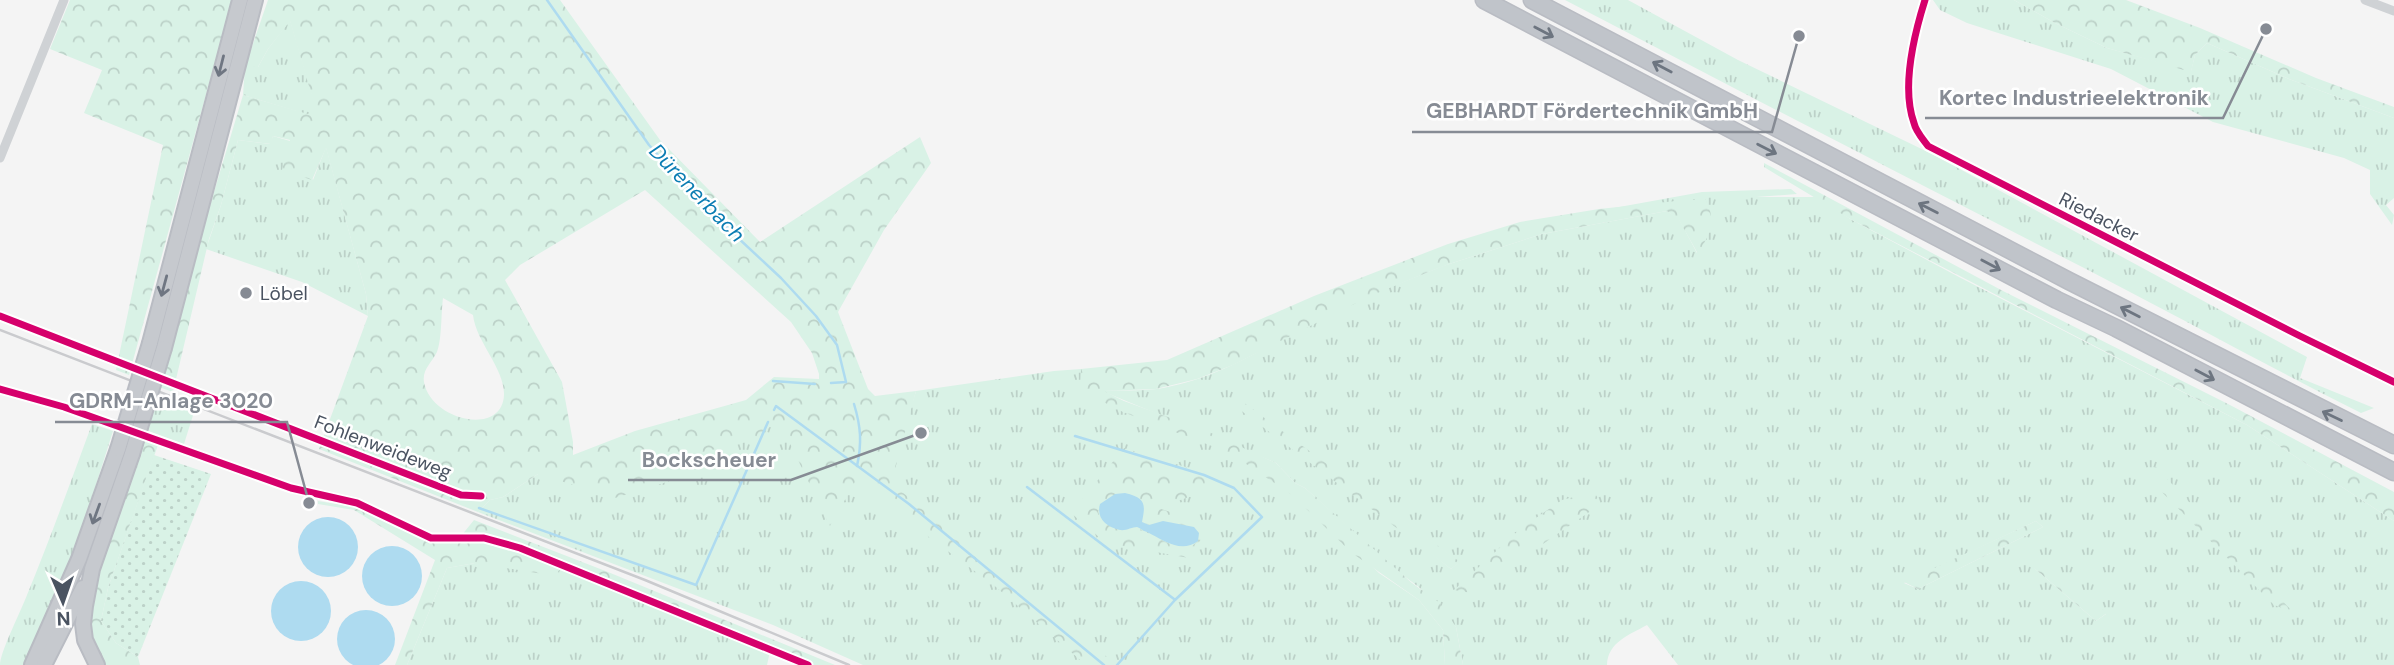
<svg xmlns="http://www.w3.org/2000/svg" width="2394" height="665" viewBox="0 0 2394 665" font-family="'DM Sans',sans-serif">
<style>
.grass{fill:url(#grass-tufts);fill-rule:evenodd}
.forest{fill:url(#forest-crowns);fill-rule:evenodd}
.garden{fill:url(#garden-dots)}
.water{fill:#aedbf0}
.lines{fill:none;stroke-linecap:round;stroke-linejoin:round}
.stream{stroke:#aedbf0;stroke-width:2.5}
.trunk-casing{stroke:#b9bcc3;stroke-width:18}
.motorway-casing{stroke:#b9bcc3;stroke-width:19}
.minor{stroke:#cfd2d5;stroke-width:9}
.trunk{stroke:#c6c9ce;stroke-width:14}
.motorway{stroke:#c0c4ca;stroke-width:16}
.rail{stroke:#cacbce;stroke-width:2.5}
.trunk-bridge-casing{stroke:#b9bcc3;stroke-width:18;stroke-linecap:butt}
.trunk-bridge{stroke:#c6c9ce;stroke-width:14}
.cycleway-casing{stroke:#fff;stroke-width:11}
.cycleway{stroke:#d6006c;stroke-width:7}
.oneway{stroke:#6d7580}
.oneway2{stroke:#6f7682}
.poi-dot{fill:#868b94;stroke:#fff;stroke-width:2.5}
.labels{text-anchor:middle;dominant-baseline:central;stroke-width:5;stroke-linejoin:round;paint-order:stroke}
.street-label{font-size:19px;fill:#4a5361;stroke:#fff}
.poi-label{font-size:19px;fill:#4a5361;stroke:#fff;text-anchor:start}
.water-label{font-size:21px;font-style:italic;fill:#0b7db3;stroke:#fff}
.leader{fill:none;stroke:#868b94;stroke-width:2.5}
.callout-dot{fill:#868b94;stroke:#fff;stroke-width:2.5}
.callout-label{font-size:21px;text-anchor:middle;font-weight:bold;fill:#868b94;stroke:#fff;stroke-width:5;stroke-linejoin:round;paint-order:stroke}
</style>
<defs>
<pattern id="grass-tufts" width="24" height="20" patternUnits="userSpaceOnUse" patternTransform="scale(1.75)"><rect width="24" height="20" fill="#d9f2e6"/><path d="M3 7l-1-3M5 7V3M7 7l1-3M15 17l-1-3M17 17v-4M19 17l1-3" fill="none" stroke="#bcd1c8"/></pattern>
<pattern id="forest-crowns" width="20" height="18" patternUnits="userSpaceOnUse" patternTransform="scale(1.75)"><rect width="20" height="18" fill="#d9f2e6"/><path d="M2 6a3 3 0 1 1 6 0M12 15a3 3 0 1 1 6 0" fill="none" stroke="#bcd1c8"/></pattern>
<pattern id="garden-dots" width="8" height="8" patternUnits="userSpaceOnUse" patternTransform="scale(1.75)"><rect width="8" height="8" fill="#d9f2e6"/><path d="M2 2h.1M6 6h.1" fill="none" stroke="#bcd1c8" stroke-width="1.8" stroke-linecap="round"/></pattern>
</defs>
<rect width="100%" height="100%" fill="#f4f4f4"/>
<g class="grass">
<path d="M1565,0h63l110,60 194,94 375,203 -7,21 74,30 -13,5c-92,-46 -182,-96 -273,-143 -175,-89 -349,-179 -523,-270z"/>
<polygon points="1933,0 2014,0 2055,23 2107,48 2191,71 2195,55 2207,43 2289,79 2394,118 2394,198 2386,205 2394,215 2392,225 2370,194 2370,170 2344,158 2213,122 2111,69 1967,23 1940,10"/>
<polygon points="290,20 319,118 243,95 245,67 258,67 268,49"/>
<polygon points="273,136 290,141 313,180 326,147 366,294 368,316 302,282 206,249 221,205 238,140 270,144"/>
<path d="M1791,189l6,5 -41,3h61l35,23 107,57 288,148 147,96v144h-716l-31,-40c-18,10 -39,17 -40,40h-144l-7,-38 -36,-39 -28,-21 -87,-79 -10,-5 -19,-20 -174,-72c18,-1 37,0 55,-2 40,-6 82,-25 116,-46l-183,47 178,77 111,106 40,27 24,30 2,35h-582l-90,-40 -295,-113 12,-12 13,-3 35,-23 93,-34 282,-39 3,-10 138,-20 27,-2v4l95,-11 344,-137 182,-33zM1705,200l-8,53 -18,-34 -12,-8 -125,23 -99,32 -45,18v-1l132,-50zM1243,403l216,159 -8,7zM2036,521l7,6 -125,62 -14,-6zM2034,568l72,45v1l-10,7z"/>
<polygon points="156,394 195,409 184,444 146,430"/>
<path d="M92,424l21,7 -34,108 -20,52 -34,74h-25c0,-13 21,-54 27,-70 23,-56 44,-114 65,-171z"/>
<polygon points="475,563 563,563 771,647 767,665 407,665 447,568"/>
</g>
<g class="forest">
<polygon points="70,0 232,0 129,375 116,370 163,145 84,113 102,70 50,49"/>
<path d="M268,0h292l100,140 100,102 160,-105 11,26 -47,67 -46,82 30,77 7,7 41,-5 -25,93 90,67 70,61 66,53h-31l-90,-78 -141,-105 -25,44 -48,-99 -7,-4 -22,17 -91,22 8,19 -55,17 -77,-24 -35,23 -13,3 -12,12 -159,-63 49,-133 -2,-22 -40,-146 -14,32 -30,-10 8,-30 -17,-4 -2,8 -33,-4 -17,65 -12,34 -36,153 -17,-6 87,-291 75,22 -28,-96 -22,28 -10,18h-13zM645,190l146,132 21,31 7,21v5l-45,-2 -28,23 -111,31 -62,24v-13l-11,-60 -57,-102 15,-15zM443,298l30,17c3,27 32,54 31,80 -2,41 -69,26 -79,-9 -5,-15 6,-22 12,-34 5,-12 4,-39 6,-54z"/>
<polygon points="2014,0 2126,0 2200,28 2316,78 2394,107 2394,118 2289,79 2207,43 2195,55 2191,72 2107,48 2055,23"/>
<polygon points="1764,163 2003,291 2230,405 2394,492 2394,521 2247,425 1852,220 1764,167"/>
<path d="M1705,198c12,25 6,33 -7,56l-19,-34 -12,-9 -125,23 -99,32 -73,30 -137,69 -36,14 -41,10 -52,2 20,10 85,31 67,31 19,20 10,5 107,95 28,20 16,24 7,38h-18l-2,-35 -24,-30 -67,-47 -60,-58 -62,-42 -107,-41 -43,-22 1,-21 86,-9 147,-64 134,-52 72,-22 79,-13z"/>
<polygon points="1243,402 1460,562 1451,569 1239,409"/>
<polygon points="142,440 158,445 108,588 101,621 116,643 138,657 140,665 102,665 90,637 90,590"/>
<path d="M1124,448l94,29 -4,11 -56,20 52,17 -21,33 -83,-15 -35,-30zM1098,511l51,14 4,-2 45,18 -6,5h-18l-38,-19 -30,-3 -6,-5z"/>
<polygon points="2155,466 2292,611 2274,605 2153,483"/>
<polygon points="1594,492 1599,500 1595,508 1472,593 1454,590 1520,529 1562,500"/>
<polygon points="318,501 355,507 430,543 457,541 474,520 608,572 835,665 812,665 564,563 555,576 475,563 447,568 407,665 395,665 435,560 354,510 318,504"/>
<polygon points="2036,521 2043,527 1918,589 1904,582"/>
<polygon points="2043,559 2107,613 2096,621 2034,568"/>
</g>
<polygon class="garden" points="154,455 211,474 138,657 116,643 101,621 108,588"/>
<g class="water">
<path d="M1125,493c20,5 21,10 17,29l7,3 14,-4 31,6 5,6 -1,8c-17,13 -35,-1 -51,-9 -4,-1 -7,-4 -10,-5 -5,0 -11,4 -17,3 -14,-3 -24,-12 -20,-26l15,-10z"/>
<circle cx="328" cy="547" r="30"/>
<circle cx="392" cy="576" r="30"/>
<circle cx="301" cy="611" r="30"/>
<circle cx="366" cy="639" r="29"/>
</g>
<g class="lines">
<g class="stream">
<polyline points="547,0 649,145 706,208 781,278 816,316 837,345 846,382 831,383"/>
<polyline points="773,381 815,384"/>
<path d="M854,404c7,23 8,39 3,62"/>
<polyline points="774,410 776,406 909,504 1104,665"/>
<polyline points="1075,436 1204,475 1234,488 1262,517 1175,600 1117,665"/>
<polyline points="1027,487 1174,599"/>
<polyline points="479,508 696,585 768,422"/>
</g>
<g class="trunk-casing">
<g id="trunk">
<polyline points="150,343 240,0"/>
<polyline points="164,348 255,0"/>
<polyline points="32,665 79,559 118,449"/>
<polyline points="44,665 83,588"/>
<polyline points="97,665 85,640 83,624 85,606 92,569 132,454"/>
</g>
</g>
<g class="motorway-casing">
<g id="motorway">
<polyline points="1484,0 2057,300 2116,328 2394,472"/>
<polyline points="1532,0 2069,281 2394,445"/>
</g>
</g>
<g class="minor">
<path d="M1925,0c-11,35 -24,87 -11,123 2,9 9,16 14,23l372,190 94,46"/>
<polyline points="2365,0 2394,11"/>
<polyline points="0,158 64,0"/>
<polyline points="0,316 461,495 481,496"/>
<polyline points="0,389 64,407 291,488 357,503 431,538 484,538"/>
</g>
<use href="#trunk" class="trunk"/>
<use href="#motorway" class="motorway"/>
<polyline class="rail" points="0,330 645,580 849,665"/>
<g class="trunk-bridge-casing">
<g id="trunk-bridge">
<polyline points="118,449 150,343"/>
<polyline points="132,454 164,348"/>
</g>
</g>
<use href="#trunk-bridge" class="trunk-bridge"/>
<g class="cycleway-casing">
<g id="cycleway">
<path d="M1925,0c-11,35 -24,87 -11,123 2,9 9,16 14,23l372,190 94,46"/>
<polyline points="0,316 461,495 481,496"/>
<polyline points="0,389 64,407 291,488 357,503 431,538 484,538 520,548 808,665"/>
</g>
</g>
<use href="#cycleway" class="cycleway"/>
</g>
<defs><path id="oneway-shaft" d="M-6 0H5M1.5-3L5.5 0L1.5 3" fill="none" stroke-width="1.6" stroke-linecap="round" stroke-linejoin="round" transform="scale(1.75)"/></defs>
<g class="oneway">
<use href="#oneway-shaft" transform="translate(1544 32) rotate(28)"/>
<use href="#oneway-shaft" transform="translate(1662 67) rotate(-152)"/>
<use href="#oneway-shaft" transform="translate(1767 149) rotate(27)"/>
<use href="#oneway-shaft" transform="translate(1928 208) rotate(-153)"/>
<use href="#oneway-shaft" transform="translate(1991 265) rotate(28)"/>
<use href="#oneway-shaft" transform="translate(2130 312) rotate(-153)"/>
<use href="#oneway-shaft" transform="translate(2205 375) rotate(28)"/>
<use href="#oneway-shaft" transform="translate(2332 416) rotate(-154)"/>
</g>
<g class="oneway2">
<use href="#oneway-shaft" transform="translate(221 66) rotate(104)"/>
<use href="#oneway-shaft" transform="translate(164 286) rotate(105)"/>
<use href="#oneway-shaft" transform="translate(96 514) rotate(110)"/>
</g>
<circle class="poi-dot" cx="246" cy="293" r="7"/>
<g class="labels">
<g class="street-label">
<text transform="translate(2099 217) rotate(27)">Riedacker</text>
<text transform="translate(383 447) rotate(21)">Fohlenweideweg</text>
</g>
<g class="poi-label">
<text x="260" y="293">Löbel</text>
</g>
<g class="water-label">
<text transform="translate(697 193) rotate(46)">Dürenerbach</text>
</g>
</g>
<path class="leader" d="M2266 29L2223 118H1925M1799 36L1772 132H1412M309 503L287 422H55M921 433L791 480H628"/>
<g class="callout-dot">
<circle cx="2266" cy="29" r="7"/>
<circle cx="1799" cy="36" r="7"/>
<circle cx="309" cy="503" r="7"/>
<circle cx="921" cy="433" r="7"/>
</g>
<g class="callout-label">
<text x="2074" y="105">Kortec Industrieelektronik</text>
<text x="1592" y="118">GEBHARDT Fördertechnik GmbH</text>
<text x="171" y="408">GDRM-Anlage 3020</text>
<text x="709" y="467">Bockscheuer</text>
</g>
<g transform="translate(63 602) rotate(178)" stroke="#ffffff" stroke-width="5" paint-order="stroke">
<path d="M0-5L12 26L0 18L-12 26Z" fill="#4a5361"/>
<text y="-10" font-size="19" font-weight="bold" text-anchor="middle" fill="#4a5361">N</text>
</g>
</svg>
